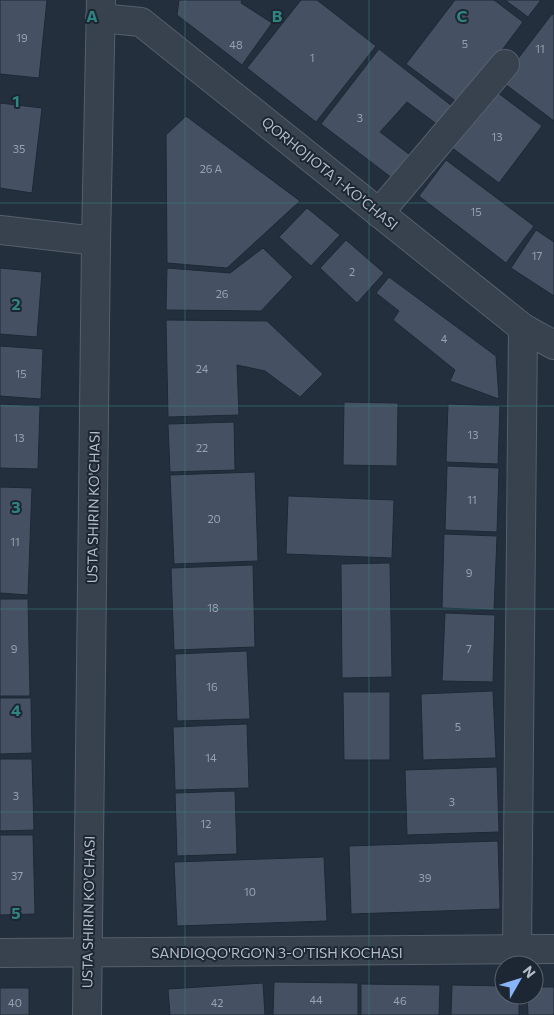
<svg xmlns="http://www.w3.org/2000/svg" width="554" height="1015" viewBox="0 0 554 1015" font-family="Commissioner,sans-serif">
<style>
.building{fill:#455162;stroke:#1f2835}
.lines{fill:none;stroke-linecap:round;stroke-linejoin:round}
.minor-casing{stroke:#565f6c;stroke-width:30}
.minor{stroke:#38414e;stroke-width:28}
.grid{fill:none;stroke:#308480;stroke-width:1;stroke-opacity:0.55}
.labels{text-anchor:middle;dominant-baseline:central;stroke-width:4;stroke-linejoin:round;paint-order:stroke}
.number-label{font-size:11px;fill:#98a1af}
.street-label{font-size:14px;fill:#b4bcc9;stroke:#1d2633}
.grid-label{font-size:16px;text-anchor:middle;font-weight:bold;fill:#308480;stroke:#1d2633;stroke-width:4;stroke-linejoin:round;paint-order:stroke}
</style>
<rect width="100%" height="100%" fill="#242f3e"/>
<g class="building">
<polygon points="0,0 47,0 39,78 0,74"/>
<polygon points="179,0 242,0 241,3 272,23 242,65 177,15"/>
<polygon points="301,0 317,0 376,46 316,122 247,68"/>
<polygon points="455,0 494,0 523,22 461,105 406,64"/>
<polygon points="505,0 541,0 528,17"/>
<polygon points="552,14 554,15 554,121 501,81"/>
<polygon points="379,49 457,110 442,128 407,102 380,132 414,158 396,181 321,124"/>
<polygon points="494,90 542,126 499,183 451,147"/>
<polygon points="0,103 42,108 32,193 0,188"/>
<polygon points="186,116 300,201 227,268 167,263 166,135"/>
<polygon points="446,160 534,226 506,263 419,196"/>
<polygon points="307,208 340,235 311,266 279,237"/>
<polygon points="536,230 554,242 554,296 511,268"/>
<polygon points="346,240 384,273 357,303 320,268"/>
<polygon points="263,248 293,277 261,311 166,310 167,268 230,273"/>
<polygon points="0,268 42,272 37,337 0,334"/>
<polygon points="389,277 496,356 499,399 450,381 455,370 393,320 399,311 376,293"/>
<polygon points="166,320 267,321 323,374 300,397 265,371 237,365 239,415 168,417"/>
<polygon points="0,346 43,349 41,399 0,396"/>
<polygon points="344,402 398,403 397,466 343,465"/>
<polygon points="0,404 40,406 38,469 0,468"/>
<polygon points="448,404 500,406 498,464 446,462"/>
<polygon points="234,422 235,470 170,472 168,424"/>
<polygon points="447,466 499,468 497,532 445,530"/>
<polygon points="255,472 258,561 174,564 170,475"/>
<polygon points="0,487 32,488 28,595 0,593"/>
<polygon points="288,496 394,500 392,558 286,554"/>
<polygon points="444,534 497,536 494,610 442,608"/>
<polygon points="390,563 392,677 342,678 341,564"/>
<polygon points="253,565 255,647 174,650 171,568"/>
<polygon points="0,599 28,599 30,696 0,696"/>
<polygon points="445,613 495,615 493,682 442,681"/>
<polygon points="247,651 250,719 177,721 175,654"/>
<polygon points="493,691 496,758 423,760 421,694"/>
<polygon points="343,692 390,692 390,760 344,760"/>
<polygon points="0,698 31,698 32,753 0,754"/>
<polygon points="247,724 249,788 175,790 173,727"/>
<polygon points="0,759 32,759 34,830 0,831"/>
<polygon points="497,767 499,832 407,835 405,770"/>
<polygon points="235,791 237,854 177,856 175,793"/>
<polygon points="0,835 33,835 35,914 0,915"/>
<polygon points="498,841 500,909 351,914 349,846"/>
<polygon points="324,857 327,921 177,926 174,862"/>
<polygon points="274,982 358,983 358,1015 273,1015"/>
<polygon points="263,983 265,1015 170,1015 168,989"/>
<polygon points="361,984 440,985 439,1015 361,1015"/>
<polygon points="452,985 504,986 504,995 519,995 519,1015 451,1015"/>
<polygon points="534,987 554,987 554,1015 528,1015 527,995 534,995"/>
<rect x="0" y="988" width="29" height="27"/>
</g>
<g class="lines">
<g class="minor-casing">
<g id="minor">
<polyline points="100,18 141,22 523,328 554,345"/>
<polyline points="379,213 505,64"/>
<polyline points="0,230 96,241"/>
<polyline points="517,950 523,328"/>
<polyline points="0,953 554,949"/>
<polyline points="87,1015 96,241 101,0"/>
</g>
</g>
<use href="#minor" class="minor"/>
</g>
<path class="grid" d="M185,0v1015M369,0v1015M0,203h554M0,406h554M0,609h554M0,812h554"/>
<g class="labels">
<g class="number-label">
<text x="22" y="37">19</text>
<text x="465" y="43">5</text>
<text x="236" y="44">48</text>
<text x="540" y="48">11</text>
<text x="312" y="57">1</text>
<text x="360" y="117">3</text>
<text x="497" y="136">13</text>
<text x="19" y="148">35</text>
<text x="211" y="168">26 A</text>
<text x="476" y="211">15</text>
<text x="537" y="255">17</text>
<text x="352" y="271">2</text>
<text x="222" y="293">26</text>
<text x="444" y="338">4</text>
<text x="202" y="368">24</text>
<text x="21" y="373">15</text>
<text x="473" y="434">13</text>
<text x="19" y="437">13</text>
<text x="202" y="447">22</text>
<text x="472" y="499">11</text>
<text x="214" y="518">20</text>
<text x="15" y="541">11</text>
<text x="469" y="572">9</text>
<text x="213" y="607">18</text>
<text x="14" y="648">9</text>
<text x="469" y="648">7</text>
<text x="212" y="686">16</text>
<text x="458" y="726">5</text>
<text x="211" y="757">14</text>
<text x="16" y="795">3</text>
<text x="452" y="801">3</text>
<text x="206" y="823">12</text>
<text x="17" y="875">37</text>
<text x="425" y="877">39</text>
<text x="250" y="891">10</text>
<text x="316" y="999">44</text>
<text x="400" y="1000">46</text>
<text x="15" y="1002">40</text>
<text x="217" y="1002">42</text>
</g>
<g class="street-label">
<text transform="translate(330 173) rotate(39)">QORHOJIOTA 1-KO'CHASI</text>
<text transform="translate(93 507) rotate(-89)">USTA SHIRIN KO'CHASI</text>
<text transform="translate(88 912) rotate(-89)">USTA SHIRIN KO'CHASI</text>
<text x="277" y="952">SANDIQQO'RGO'N 3-O'TISH KOCHASI</text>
</g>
</g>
<g class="grid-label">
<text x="92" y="22">A</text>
<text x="277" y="22">B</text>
<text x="462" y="22">C</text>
<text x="16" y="107">1</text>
<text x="16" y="310">2</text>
<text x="16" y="513">3</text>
<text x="16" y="716">4</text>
<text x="16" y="919">5</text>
</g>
<g transform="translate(519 980) rotate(51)"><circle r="24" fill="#1d2633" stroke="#59626f"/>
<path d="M0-4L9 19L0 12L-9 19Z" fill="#8ab4f8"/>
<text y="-8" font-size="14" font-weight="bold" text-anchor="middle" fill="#b4bcc9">N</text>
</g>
</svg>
